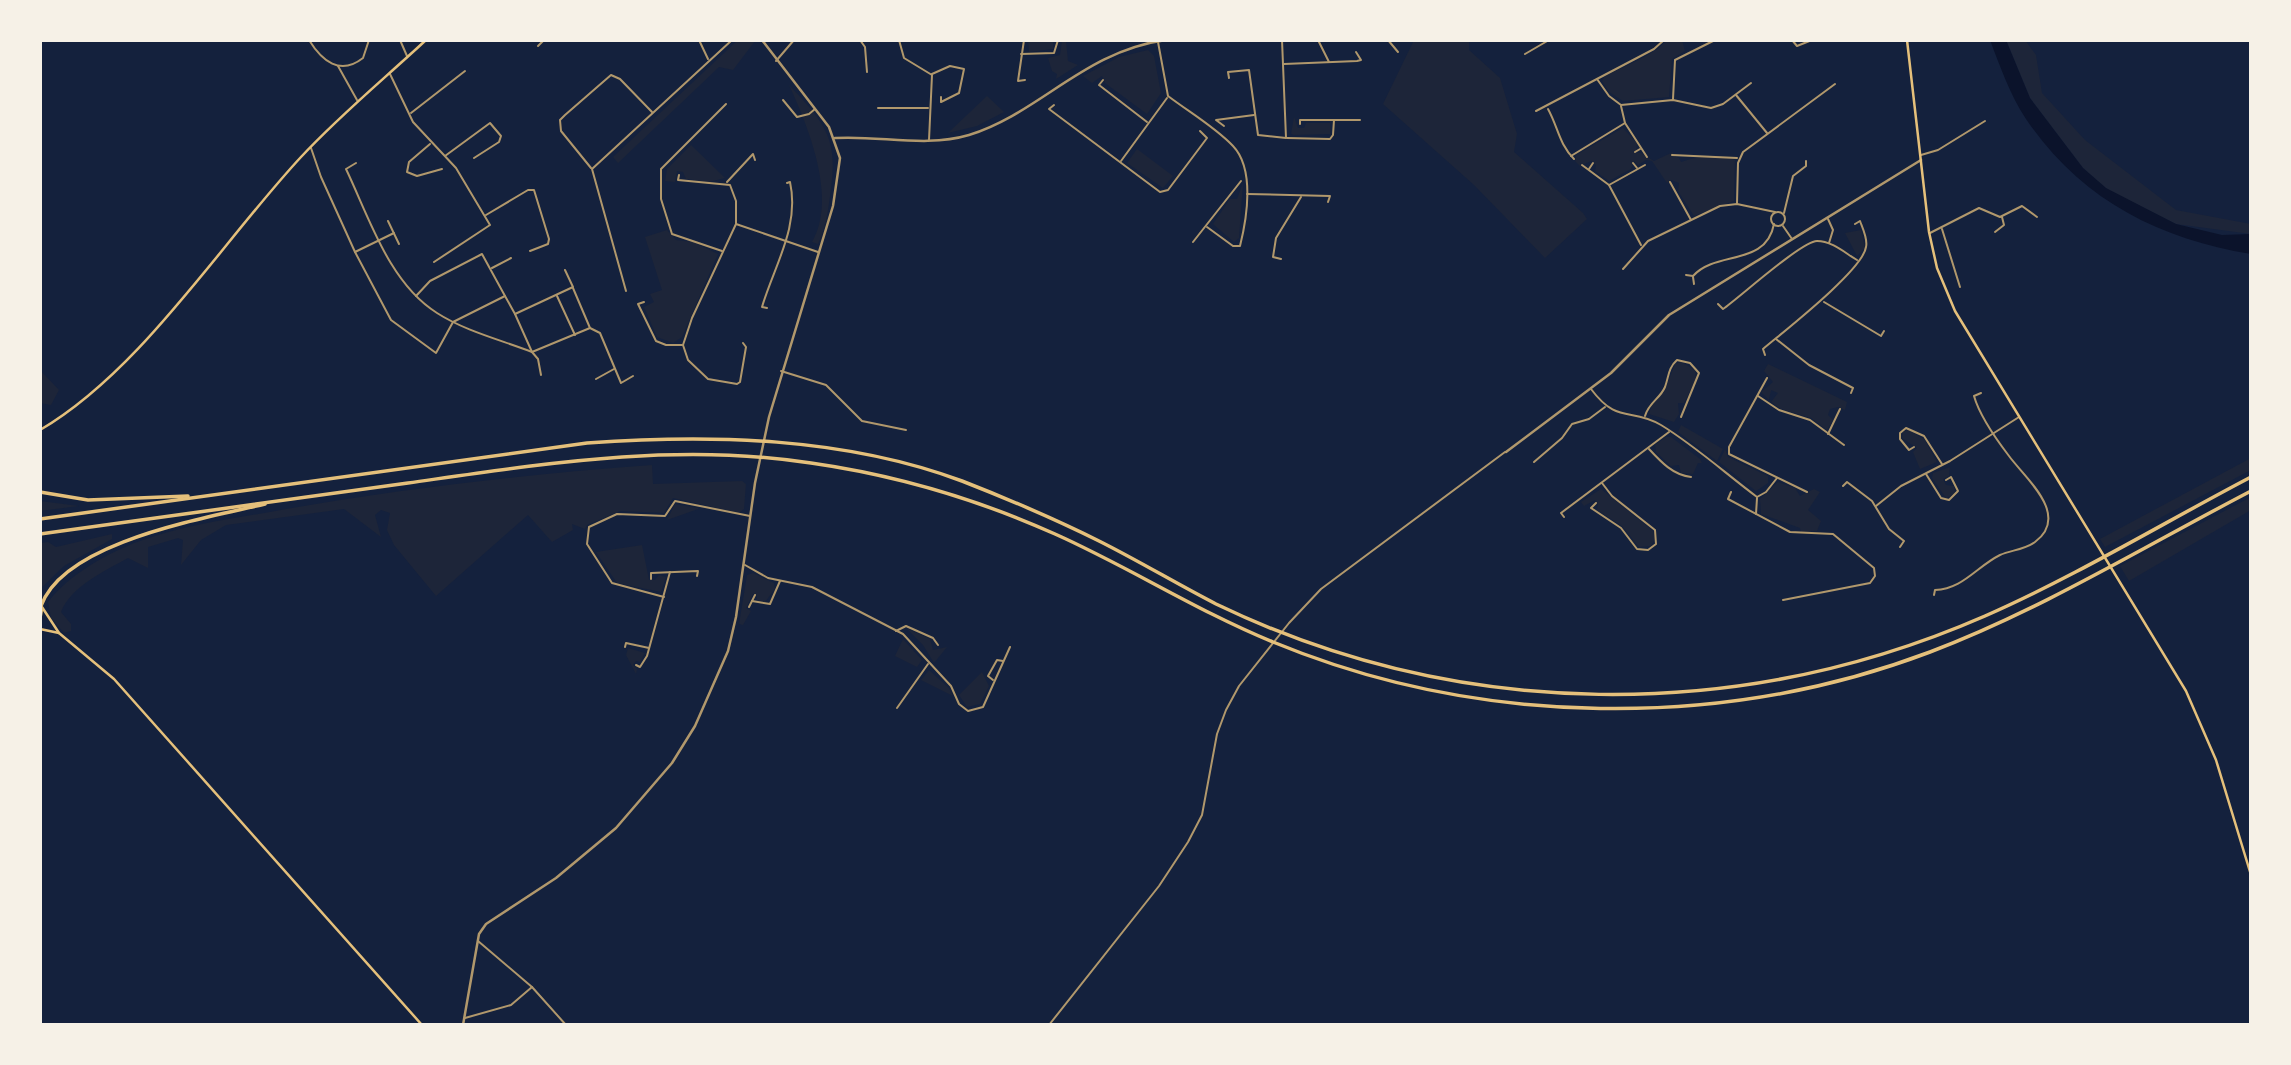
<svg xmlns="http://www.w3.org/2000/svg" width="2291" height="1065" viewBox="0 0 2291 1065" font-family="Overpass,sans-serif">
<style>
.green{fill:#1d2539}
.water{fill:#0b132b}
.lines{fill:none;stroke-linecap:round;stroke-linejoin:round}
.minor{stroke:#b1986c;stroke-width:2}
.tertiary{stroke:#b1986c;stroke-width:2.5}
.secondary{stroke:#e5c07b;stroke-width:2.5}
.motorway{stroke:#e5c07b;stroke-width:3.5}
</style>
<rect width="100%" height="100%" fill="#14213d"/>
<g class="green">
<polygon points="738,40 755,41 733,70 719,67 618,163 613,157"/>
<polygon points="1028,40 1053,40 1053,49 1029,52"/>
<polygon points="1062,40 1066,40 1068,61 1078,65 1056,79 1057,74 1052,71 1048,58 1060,55"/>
<polygon points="1414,40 1469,40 1469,50 1500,78 1517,134 1514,152 1583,213 1587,219 1545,258 1474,185 1383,104"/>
<path d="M1667,40h15l3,11 -13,8 -3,38 -46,4 -14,-9 -7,-11 2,-4c21,-12 48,-20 63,-37z"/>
<polygon points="2006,40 2025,40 2036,55 2042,93 2085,140 2176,210 2251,224 2251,234 2176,224 2108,190 2083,168 2030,98"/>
<polygon points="1148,50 1154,56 1161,93 1147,114 1105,83 1102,76 1092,83 1083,76 1119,57"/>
<path d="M789,85c38,40 50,55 41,111 -2,16 -5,34 -12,48l-6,-2c26,-43 -4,-116 -23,-157z"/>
<polygon points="987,96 1004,112 977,126 948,133"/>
<polygon points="1294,117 1298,128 1304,128 1306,123 1330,123 1330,134 1294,135 1291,134"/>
<path d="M1623,128l14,15 -1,10h5l13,8 19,-9v4l6,2 2,4c14,-5 39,-9 54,-2l-1,41 -40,15 -16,-25 1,-8 -8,-3 -4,3 -15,-22 -6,-1 -8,5 -4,-4 -3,8 -22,12 -14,-10 1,-6 -5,-4 -11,5 -5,-5 1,-6z"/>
<polygon points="691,145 725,178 709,182 686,179 683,172 677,171 675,182 665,181 667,169"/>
<polygon points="1137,149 1173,176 1163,188 1127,163"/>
<polygon points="1243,183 1239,238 1234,242 1213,224 1230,199 1237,199"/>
<polygon points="667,230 676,240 693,242 718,254 682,337 673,343 657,337 644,307 654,302 650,294 662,290 645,237"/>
<polygon points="1861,230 1865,248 1857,256 1845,233"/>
<polygon points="1681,362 1695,370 1696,379 1684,403 1678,403 1679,414 1674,422 1649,414 1652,404 1664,392 1675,364"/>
<polygon points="1768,364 1847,402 1845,410 1838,407 1830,409 1828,415 1833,420 1827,430 1811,418 1781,409 1771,402 1778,393 1771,390 1769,400 1761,392 1773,382 1764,371"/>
<polygon points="40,370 59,390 51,405 40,403"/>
<polygon points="1681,425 1723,449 1717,461 1678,432"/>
<polygon points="1908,430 1924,439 1937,462 1920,469 1913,452 1917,448 1902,438 1903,432"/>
<polygon points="1666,437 1671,437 1700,459 1702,463 1698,463 1693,474 1681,473 1679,465 1671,466 1656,452 1655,445"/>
<polygon points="1725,449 1728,457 1768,476 1768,483 1756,491 1719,462"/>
<polygon points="2251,458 2251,470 2105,547 2100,539"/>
<path d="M652,465l1,19 89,-3 4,3 -2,25 -5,4 -66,-15 -9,15 -44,-2 -33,14 -2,4 -13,-5 1,6 -21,12 -24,-27 -92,81 -42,-51 -7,-15 3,-17 -9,-3 -6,5 6,22 -37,-28 -118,16 -25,15 -20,25 2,-25 -5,-2 -30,9v21l-20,-10c-23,13 -57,28 -67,54l10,12v7l-7,2 -13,-15 -3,-16c22,-28 59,-49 92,-61 47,-17 98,-23 146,-32 121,-21 243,-35 366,-44z"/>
<polygon points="1950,467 1949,476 1943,479 1946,485 1954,486 1955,494 1946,498 1932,478 1933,473"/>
<polygon points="1778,482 1795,488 1800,496 1814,489 1820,492 1808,510 1821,521 1817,531 1801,532 1800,528 1761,514 1760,499"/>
<polygon points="1601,489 1653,531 1655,539 1651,546 1639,547 1622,526 1597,510 1598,504 1595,500 1584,506 1581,502"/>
<polygon points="2251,497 2251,510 2129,581 2120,566"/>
<polygon points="40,501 79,506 40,511"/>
<polygon points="675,504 698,508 698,509 667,520"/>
<polygon points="112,534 112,539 64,566 40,589 40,543 48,542 56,547"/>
<polygon points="642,545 649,580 655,580 659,575 666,577 661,592 617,583 596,552"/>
<polygon points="753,573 774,583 775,589 765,602 757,600 757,596 753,594 746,608 751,611 743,625 739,624 747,575"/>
<polygon points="906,628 930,639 933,650 947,647 934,663 923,645"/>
<polygon points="903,639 922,660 917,667 895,656"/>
<polygon points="628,648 645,653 640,662 636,661 633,665 637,669 636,674 626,655"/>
<polygon points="929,670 949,688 953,696 921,680"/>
<polygon points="982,672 989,686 980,704 967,707 959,695"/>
</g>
<path class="water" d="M1990,40h16l24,58 53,70 23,20 70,36 46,11 29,-1v20c-95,-16 -170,-55 -225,-135 -16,-24 -26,-53 -36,-79z"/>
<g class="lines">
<g class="minor">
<path d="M309,40c13,21 31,36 54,18l6,-18"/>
<polyline points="400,40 407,56"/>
<polyline points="699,40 708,59"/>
<polyline points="860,40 865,47 867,72"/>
<polyline points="899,40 904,58 932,75 929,140"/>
<polyline points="1024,40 1018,81 1025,80"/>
<polyline points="1318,40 1329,62"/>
<polyline points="1388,40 1398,52"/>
<polyline points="1792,40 1797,46 1812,40"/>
<polyline points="1310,41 1312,40"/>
<path d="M1158,42l10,54c21,16 47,31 65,50 22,23 14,72 7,100h-7l-26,-19"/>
<polyline points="538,46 544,40"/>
<polyline points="1021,54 1054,53 1058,40"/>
<polyline points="1525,54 1549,40"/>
<polyline points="776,61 794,40"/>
<polyline points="1284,64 1357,61 1361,60 1356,52"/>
<polyline points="338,66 357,100"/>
<polyline points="390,74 413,122 456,168 490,225 434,262"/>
<polyline points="932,74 950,66 964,69 959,93 941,102 941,97"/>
<polyline points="1229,78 1228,72 1249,70 1258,135 1286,138 1282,40"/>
<polyline points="1597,79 1609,96 1621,105 1673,100 1711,108 1723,104 1751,83"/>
<polyline points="1103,80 1099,85 1147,122"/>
<polyline points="1736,95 1767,133"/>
<polyline points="1673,99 1675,60 1715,40"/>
<polyline points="783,100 797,117 809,114 815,109"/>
<polyline points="1054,105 1049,109 1160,192 1168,190 1207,138 1200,131"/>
<polyline points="1621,106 1625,123 1647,157"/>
<polyline points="878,108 928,108"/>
<path d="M1548,109c10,18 11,35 26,50"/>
<polyline points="1536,111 1654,49 1664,40"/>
<polyline points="411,113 465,71"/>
<polyline points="1300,124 1300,120 1360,120"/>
<polyline points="1224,126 1216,120 1254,115"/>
<polyline points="1287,138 1330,139 1333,135 1334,120"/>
<polyline points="430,144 409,162 407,172 417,176 442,169"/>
<polyline points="311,148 321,177 355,252 394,233"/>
<polyline points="1635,152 1640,149"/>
<polyline points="1672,155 1737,158"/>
<polyline points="1921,155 1938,150 1985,121"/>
<polyline points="445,156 490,123 501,136 499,142 474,158"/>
<polyline points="1571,156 1625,123"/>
<polyline points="1121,161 1167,98"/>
<path d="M356,163l-10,6c23,48 43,114 91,144 28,18 64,27 95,39l6,7 3,16"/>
<polyline points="1633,163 1637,168"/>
<polyline points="1582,165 1609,185 1641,245"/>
<polyline points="591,168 561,131 560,120 565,115 611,75 620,79 652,112"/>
<polyline points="1589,169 1593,163"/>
<polyline points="679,175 678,180 730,185 736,201 736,224 818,252"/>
<polyline points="727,182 753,154 755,160"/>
<polyline points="1670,182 1691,220"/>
<polyline points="1609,185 1645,165"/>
<polyline points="1247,194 1330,196 1328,202"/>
<polyline points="1737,203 1738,163 1743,152 1835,84"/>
<circle cx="1778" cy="219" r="7"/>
<polyline points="1784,213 1793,176 1806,166 1806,161"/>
<polyline points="486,215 528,190 534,190 549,239 548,244 530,251"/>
<polyline points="1828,219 1833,230 1829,243"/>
<polyline points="388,221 399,244"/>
<polyline points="736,224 692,318 683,345 688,360 708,379 737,384 740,382 746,347 743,343"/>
<polyline points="1783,226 1792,239"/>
<polyline points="1942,229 1960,287"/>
<polyline points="1995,232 2004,225 2002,217"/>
<polyline points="1930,233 1979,208 2000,217 2022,206 2037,217"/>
<polyline points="1193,242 1241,181"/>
<polyline points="722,251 672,234 661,199 661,169 726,104"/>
<polyline points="355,252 391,320 436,353 453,322 505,296 482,254 430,281 416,296"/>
<polyline points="1281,259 1273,257 1276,238 1301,197"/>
<polyline points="492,268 511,258"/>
<polyline points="1623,269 1648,241 1720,206 1737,204 1775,212"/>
<path d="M1686,275l7,1c23,-26 73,-9 81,-52"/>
<polyline points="1693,277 1694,284"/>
<polyline points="573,288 590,328"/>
<polyline points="626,291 592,169 732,40"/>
<polyline points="505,296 515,314 573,287 565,270"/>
<polyline points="557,296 575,335"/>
<polyline points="644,302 638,304 656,341 666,345 682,345"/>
<polyline points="1824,302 1881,336 1884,331"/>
<path d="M1718,304l5,5c17,-12 79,-68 94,-68 15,0 28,12 40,19"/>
<path d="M767,308l-5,-1c12,-41 38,-80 28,-125l-3,1"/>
<polyline points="515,314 532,352 590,328 600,333 621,383 633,376"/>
<polyline points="1776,339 1809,365 1853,388 1851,393"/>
<path d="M1765,355l-2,-6c20,-17 100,-79 103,-102 2,-8 -3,-18 -6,-26l-5,3"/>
<polyline points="781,371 826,385 862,421 906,430"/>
<polyline points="1767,378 1729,447 1729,454 1807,492"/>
<polyline points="596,379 614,369"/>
<path d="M1591,389c27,36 39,18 70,36 33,20 64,48 96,72l9,-5 11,-14"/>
<polyline points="1758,396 1779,410 1810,420 1844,445"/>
<path d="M1645,416c4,-14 15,-17 20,-29 4,-11 3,-19 12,-27l13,3 9,10 -18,44"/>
<polyline points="1828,434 1840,409"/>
<polyline points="1914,447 1909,450 1900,439 1900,433 1906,428 1924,436 1942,464"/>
<path d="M1649,449c12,13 24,26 42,28"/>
<polyline points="1534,462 1562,438 1572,424 1589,419 1605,407"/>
<polyline points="1926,474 1941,498 1949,500 1958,491 1951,477 1946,480"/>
<polyline points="1843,486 1847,482 1872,501 1889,529 1904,541 1900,547"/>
<polyline points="1731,492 1728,499 1790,532 1833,534 1874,568 1875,576 1870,583 1783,600"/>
<polyline points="1596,503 1591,508 1621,528 1637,549 1648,550 1656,544 1655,530 1612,496 1602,483"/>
<polyline points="1876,506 1901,486 1950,461 2019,417"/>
<polyline points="1756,514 1757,498"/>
<polyline points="1564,517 1561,513 1669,432"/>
<polyline points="745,565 768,578 812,587 903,634 951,686 959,704 968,711 983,707 1010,647"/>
<polyline points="651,579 651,573 698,571 697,576"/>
<path d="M1934,595l1,-5c28,-1 41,-23 65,-35 11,-5 24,-5 35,-13 36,-27 -10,-64 -26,-86 -13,-17 -29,-39 -35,-60l7,-3"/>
<polyline points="664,597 612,583 587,544 589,527 617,514 665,516 675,501 750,516"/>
<polyline points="752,601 770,604 780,581"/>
<polyline points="749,607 755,595"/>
<polyline points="896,631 906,626 933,638 938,645"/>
<polyline points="625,647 626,643 649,648"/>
<polyline points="636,665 640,667 647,656 670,572"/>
<polyline points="993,680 988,676 997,660 1003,661"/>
<polyline points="897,708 928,664"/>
<polyline points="478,941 532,987 566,1025"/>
<polyline points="2250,993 2251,1005"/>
<polyline points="465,1018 511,1005 532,987"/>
<polyline points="1049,1025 1159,886 1188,842 1202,815 1217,734 1226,710 1239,686 1289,623 1321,589 1505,452"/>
</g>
<g class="tertiary">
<path d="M835,138c45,-3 90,10 134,-3 71,-22 115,-84 197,-95"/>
<polyline points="1506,452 1611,373 1669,315 1921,160"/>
<polyline points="463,1025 479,934 486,924 556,878 616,828 672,763 695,726 728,651 736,617 755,483 769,417 833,206 840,158 829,127 762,40"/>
</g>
<g class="secondary">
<polyline points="1907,40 1929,232 1937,268 1955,311 2186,691 2216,760 2251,875"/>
<path d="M40,430c101,-59 181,-187 261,-273 39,-42 83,-78 125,-117"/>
<polyline points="40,604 59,633"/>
<polyline points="40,621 42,609"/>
<polyline points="40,629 59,633 114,679 422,1025"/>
</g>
<g class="motorway">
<polyline points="40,492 88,500 188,496"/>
<path d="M40,519l547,-76c124,-9 257,-6 375,38 46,18 93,38 137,60 40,20 78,43 117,63 243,117 522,120 769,12 91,-40 178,-93 266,-139"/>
<path d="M40,534c123,-17 245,-34 368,-51 134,-19 267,-41 403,-20 84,12 166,36 244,71 74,33 142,77 218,108 206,85 448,89 657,10 111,-42 215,-106 321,-161"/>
<path d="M41,606c23,-65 166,-88 224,-102"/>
</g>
</g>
<rect width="2291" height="1065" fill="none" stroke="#f6f1e7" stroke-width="84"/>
</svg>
